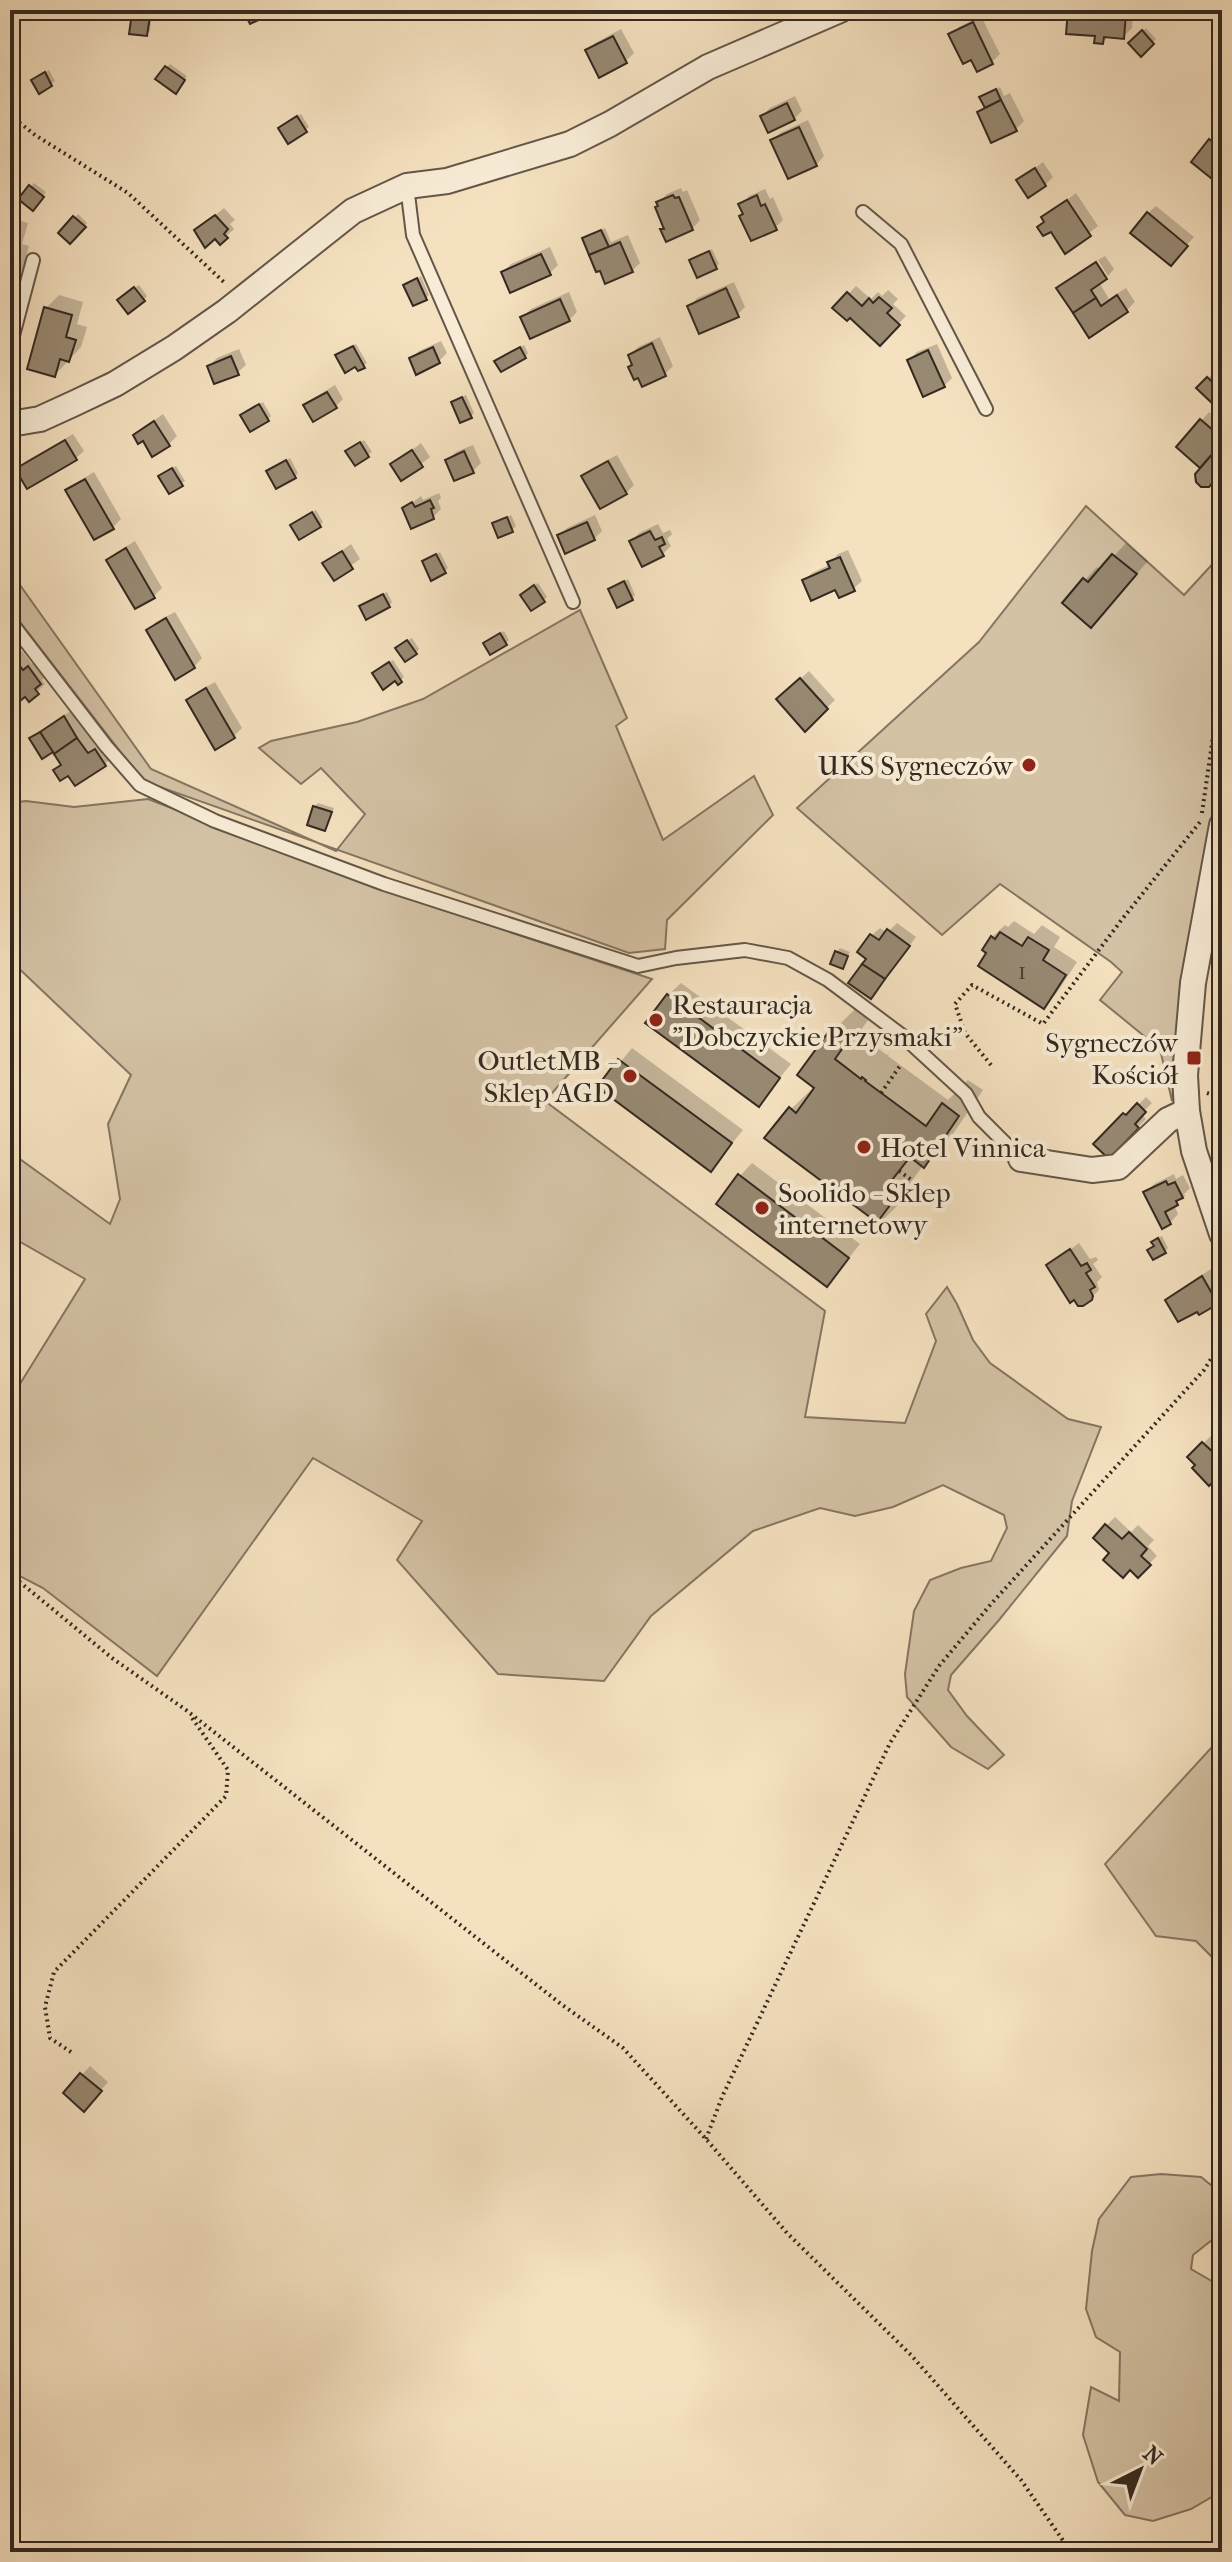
<svg xmlns="http://www.w3.org/2000/svg" width="1232" height="2562" viewBox="0 0 1232 2562" font-family="'IM FELL French Canon',serif">
<style>
.green{fill:#d4c2a5;stroke:#847662;stroke-width:2}
.shadow{fill:#0003}
.building{fill:#988973;stroke:#332920;stroke-width:2}
.lines{fill:none;stroke-linecap:round;stroke-linejoin:round}
.service-casing{stroke:#645748;stroke-width:16}
.minor-casing{stroke:#645748;stroke-width:28}
.path{stroke:#332920;stroke-width:4;stroke-dasharray:2 4;stroke-linecap:butt}
.service{stroke:#f8ecd6;stroke-width:12}
.minor{stroke:#f8ecd6;stroke-width:24}
.poi-dot{fill:#8f2418;stroke:#f8ecd6;stroke-width:3}
.labels{text-anchor:middle;dominant-baseline:central;stroke-width:8;stroke-linejoin:round;paint-order:stroke}
.number-label{font-size:24px;fill:#4c4135}
.poi-label{font-size:28px;fill:#332920;stroke:#f8ecd6;text-anchor:end}
</style>
<rect width="100%" height="100%" fill="#f5e1c0"/>
<filter id="stains"><feTurbulence type="fractalNoise" baseFrequency=".0025" numOctaves="4"/><feColorMatrix values="0 0 0 0 .2 0 0 0 0 .09 0 0 0 0 .02 0 0 0 .5 -.17"/></filter>
<radialGradient id="worn" r=".72"><stop offset=".6" stop-color="#630" stop-opacity="0"/><stop offset="1" stop-color="#630" stop-opacity=".3"/></radialGradient>
<g class="green">
<polygon points="1086,506 1184,595 1218,558 1222,562 1222,774 1183,977 1172,1101 1160,1049 1100,1000 1122,972 1111,962 1000,884 942,935 797,808 979,642"/>
<polygon points="10,571 151,769 336,851 365,814 321,768 301,784 259,748 271,741 357,722 423,699 580,610 627,718 616,726 663,840 754,776 773,815 667,920 665,949 629,953 143,781 10,609"/>
<polygon points="148,799 386,891 652,979 545,1101 825,1311 805,1417 905,1423 936,1341 926,1314 947,1287 957,1304 973,1340 990,1363 1068,1419 1101,1427 1072,1501 1067,1536 999,1620 951,1675 948,1690 967,1716 1004,1755 988,1769 951,1747 907,1697 905,1674 914,1611 930,1580 961,1568 991,1561 1007,1528 1004,1515 943,1485 893,1507 855,1516 820,1508 753,1531 651,1616 604,1681 498,1674 397,1560 422,1521 313,1458 157,1676 43,1588 10,1571 10,1400 85,1279 10,1236 10,1152 110,1224 120,1199 108,1124 131,1075 10,960 10,803 26,801 74,807"/>
<polygon points="1222,1736 1222,1967 1196,1941 1156,1936 1105,1864"/>
<polygon points="1161,2174 1201,2177 1222,2194 1222,2232 1193,2255 1191,2269 1222,2287 1222,2491 1191,2509 1153,2521 1125,2515 1098,2482 1083,2435 1091,2387 1119,2401 1120,2352 1096,2337 1086,2309 1092,2251 1099,2219 1131,2177"/>
</g>
<g class="shadow">
<polygon points="1070,10 1133,10 1132,28 1123,37 1109,35 1103,42 1097,34 1068,32"/>
<polygon points="138,11 152,13 150,31 146,34 134,14"/>
<polygon points="981,16 1000,54 992,62 972,58 951,35 959,27"/>
<polygon points="1146,28 1156,39 1141,54 1131,43"/>
<polygon points="621,29 634,53 626,61 600,75 587,51 595,43"/>
<polygon points="170,64 187,76 179,88 158,79"/>
<polygon points="49,70 55,81 39,91 33,80"/>
<polygon points="1000,87 1004,96 1010,93 1024,121 1016,129 979,112 986,105 982,98"/>
<polygon points="795,96 802,111 794,119 762,116 770,108"/>
<polygon points="301,114 309,127 289,141 284,125"/>
<polygon points="808,120 824,156 816,165 772,141 780,133"/>
<polygon points="1219,132 1222,134 1222,185 1194,162"/>
<polygon points="1043,162 1053,177 1045,185 1019,180"/>
<polygon points="34,183 46,192 36,205 21,199"/>
<polygon points="681,188 683,192 687,190 700,220 692,229 666,228 659,202 667,194"/>
<polygon points="765,189 770,199 773,197 783,220 775,228 745,213 741,204 749,196"/>
<polygon points="1076,193 1098,226 1066,251 1044,218"/>
<polygon points="1156,206 1194,237 1178,255 1148,213"/>
<polygon points="224,208 235,220 230,224 234,229 220,242 215,236 196,231"/>
<polygon points="78,214 87,223 70,241 61,233"/>
<polygon points="10,218 28,223 22,244 29,246 22,271 10,284"/>
<polygon points="605,228 611,242 628,235 640,263 632,271 585,239"/>
<polygon points="550,247 558,265 550,273 503,272 511,264"/>
<polygon points="712,249 719,264 715,268 691,260"/>
<polygon points="1105,256 1114,269 1108,276 1098,260"/>
<polygon points="1094,263 1105,278 1099,282 1109,299 1126,288 1135,302 1127,310 1089,335 1059,288"/>
<polygon points="421,276 429,295 425,299 405,285"/>
<polygon points="734,282 745,307 737,315 689,307 697,298"/>
<polygon points="139,285 147,296 144,300 123,297"/>
<polygon points="856,286 871,299 878,292 882,296 888,290 898,299 893,304 906,316 880,343 850,315 835,308"/>
<polygon points="569,292 577,312 569,320 523,317 531,309"/>
<polygon points="59,295 83,302 77,324 87,327 81,347 55,375 46,308"/>
<polygon points="660,337 673,366 665,374 634,364 630,355 638,347"/>
<polygon points="441,341 447,353 439,361 411,359 419,351"/>
<polygon points="356,344 367,363 363,366 341,352"/>
<polygon points="937,344 952,378 944,386 909,360 917,352"/>
<polygon points="524,345 528,353 525,357 500,358"/>
<polygon points="239,349 246,365 237,373 209,366 217,358"/>
<polygon points="1211,375 1222,383 1222,392 1199,388"/>
<polygon points="335,385 343,399 335,407 306,406 314,398"/>
<polygon points="466,395 474,413 471,416 453,402"/>
<polygon points="263,402 271,416 268,419 246,412"/>
<polygon points="1209,412 1222,423 1222,485 1178,447"/>
<polygon points="163,414 177,436 169,444 135,435"/>
<polygon points="73,434 84,451 75,459 18,469 26,461"/>
<polygon points="364,440 372,452 355,463 351,448"/>
<polygon points="421,443 430,457 402,479 393,465"/>
<polygon points="473,445 481,463 473,471 448,460 456,452"/>
<polygon points="617,455 634,485 626,493 584,476 592,468"/>
<polygon points="290,458 298,473 295,477 269,471"/>
<polygon points="176,466 185,481 170,491 164,473"/>
<polygon points="94,472 121,519 113,527 68,491 76,483"/>
<polygon points="439,493 441,498 438,501 441,509 433,517 404,509 421,496 423,500"/>
<polygon points="316,510 323,522 320,526 296,522"/>
<polygon points="511,515 516,526 512,530 495,524"/>
<polygon points="595,515 602,531 594,539 559,536 567,528"/>
<polygon points="658,524 663,533 670,530 672,534 667,539 671,546 663,554 631,541 639,533"/>
<polygon points="135,541 162,588 154,596 136,607 109,560 117,552"/>
<polygon points="1126,543 1148,561 1091,626 1065,602 1097,567 1101,570"/>
<polygon points="351,544 360,559 334,578 325,563"/>
<polygon points="848,550 862,581 853,589 804,581 812,573 831,564 830,563 838,554"/>
<polygon points="440,552 448,568 444,572 424,562"/>
<polygon points="628,579 635,595 632,598 614,586"/>
<polygon points="538,583 547,597 544,600 526,592"/>
<polygon points="387,592 392,602 389,606 364,603"/>
<polygon points="175,612 202,658 194,667 148,630 156,622"/>
<polygon points="504,631 509,640 506,643 489,640"/>
<polygon points="412,638 419,649 416,653 401,644"/>
<polygon points="22,651 32,664 37,660 48,674 42,680 45,684 37,692 26,694 10,707 10,660"/>
<polygon points="393,660 404,677 398,682 378,669"/>
<polygon points="809,671 835,700 805,729 787,691"/>
<polygon points="215,682 242,728 234,736 189,700 197,692"/>
<polygon points="73,709 96,746 103,742 113,756 105,764 69,774 55,770 62,763 53,749 46,729"/>
<polygon points="318,803 334,808 325,829 314,807"/>
<polygon points="1014,921 1034,934 1042,925 1060,937 1054,947 1077,962 1056,994 1044,1007 989,952 992,937 1005,925 1008,927"/>
<polygon points="897,923 916,937 871,997 869,958 872,935 880,928 887,933"/>
<polygon points="840,948 850,952 842,967 837,952"/>
<polygon points="681,983 791,1064 759,1104 668,995"/>
<polygon points="857,1007 871,1016 858,1034 887,1055 889,1053 888,1056 948,1100 968,1080 983,1090 948,1141 922,1167 903,1193 904,1199 879,1224 790,1110 815,1086 832,1032"/>
<polygon points="632,1048 743,1130 711,1169 600,1087"/>
<polygon points="1146,1097 1152,1103 1141,1114 1146,1119 1109,1156 1096,1144 1133,1106 1135,1108"/>
<polygon points="752,1163 860,1244 827,1285 740,1176"/>
<polygon points="1174,1174 1176,1179 1183,1175 1190,1188 1184,1194 1185,1196 1174,1205 1178,1214 1170,1223 1146,1192 1154,1184"/>
<polygon points="1162,1236 1168,1248 1165,1252 1155,1245 1157,1238"/>
<polygon points="1079,1243 1090,1259 1096,1257 1098,1260 1093,1264 1102,1277 1097,1282 1099,1290 1090,1299 1049,1266"/>
<polygon points="1211,1269 1222,1289 1222,1298 1217,1303 1167,1300 1176,1292"/>
<polygon points="1212,1435 1222,1446 1222,1476 1197,1465 1189,1457"/>
<polygon points="1115,1517 1131,1532 1138,1525 1154,1540 1148,1546 1157,1556 1138,1575 1095,1537"/>
<polygon points="90,2066 108,2082 91,2101 65,2093"/>
</g>
<g class="building">
<polygon points="243,10 261,10 265,17 250,24"/>
<polygon points="1068,10 1126,13 1124,39 1104,37 1103,44 1094,43 1095,36 1066,34"/>
<polygon points="132,13 150,16 147,36 129,34"/>
<polygon points="973,22 993,64 977,72 971,60 963,64 948,34"/>
<polygon points="1142,30 1154,44 1141,57 1128,43"/>
<polygon points="613,36 627,63 599,78 585,50"/>
<polygon points="165,66 185,80 176,94 155,79"/>
<polygon points="45,72 52,86 39,94 31,80"/>
<polygon points="996,89 1001,100 985,108 979,97"/>
<polygon points="1001,100 1017,131 991,143 977,112"/>
<polygon points="787,103 795,120 768,133 760,116"/>
<polygon points="297,116 307,132 288,144 278,128"/>
<polygon points="799,127 817,166 788,179 770,140"/>
<polygon points="1209,139 1220,147 1222,144 1222,187 1191,162"/>
<polygon points="1035,168 1046,186 1028,198 1016,180"/>
<polygon points="29,185 44,197 33,211 18,199"/>
<polygon points="673,195 675,198 679,197 693,230 666,242 660,229 664,229 655,207 658,206 656,202"/>
<polygon points="757,195 761,206 765,204 777,230 751,241 739,216 743,214 738,204"/>
<polygon points="1067,200 1091,236 1065,254 1051,232 1043,236 1037,227 1044,222 1041,217"/>
<polygon points="1147,212 1188,246 1171,266 1130,233"/>
<polygon points="215,215 228,229 224,234 228,238 220,245 215,239 205,248 194,230"/>
<polygon points="73,216 86,227 70,244 58,233"/>
<polygon points="601,230 609,247 589,255 582,238"/>
<polygon points="10,234 16,235 10,256 18,258 10,285"/>
<polygon points="620,242 633,272 605,284 600,271 596,272 589,255"/>
<polygon points="709,251 717,269 697,278 689,260"/>
<polygon points="541,254 551,275 510,293 501,272"/>
<polygon points="1096,262 1107,279 1091,290 1096,298 1073,313 1056,288"/>
<polygon points="417,278 427,300 413,306 403,285"/>
<polygon points="134,287 145,301 128,314 117,300"/>
<polygon points="726,288 739,317 699,334 687,306"/>
<polygon points="847,292 862,306 869,298 873,303 879,297 892,308 887,313 900,325 880,346 850,318 847,321 832,308"/>
<polygon points="1117,295 1128,312 1089,338 1073,313 1096,298 1101,306"/>
<polygon points="560,299 570,321 530,339 520,317"/>
<polygon points="44,307 72,315 66,337 76,340 69,362 60,359 55,377 27,369"/>
<polygon points="652,343 666,376 642,387 638,378 634,380 628,367 632,365 628,355"/>
<polygon points="353,346 365,368 358,371 355,367 345,373 335,355"/>
<polygon points="433,347 440,363 416,375 409,358"/>
<polygon points="520,347 526,358 501,372 494,361"/>
<polygon points="928,350 945,387 923,397 907,360"/>
<polygon points="231,356 239,375 214,384 207,366"/>
<polygon points="1207,377 1222,391 1222,395 1213,404 1196,388"/>
<polygon points="327,392 337,408 313,422 303,405"/>
<polygon points="462,397 472,418 460,423 451,402"/>
<polygon points="259,404 269,421 250,432 240,415"/>
<polygon points="1200,419 1222,438 1222,443 1200,468 1176,447"/>
<polygon points="154,421 170,446 152,457 143,441 138,444 133,435"/>
<polygon points="65,440 77,460 27,489 15,469"/>
<polygon points="360,442 369,457 355,466 345,451"/>
<polygon points="1222,443 1222,488 1214,481 1209,487 1201,487 1196,482 1195,474"/>
<polygon points="412,450 423,467 401,481 390,464"/>
<polygon points="464,451 474,473 454,481 445,460"/>
<polygon points="286,460 296,478 276,489 266,471"/>
<polygon points="608,461 627,494 600,509 581,476"/>
<polygon points="172,468 183,486 169,494 158,476"/>
<polygon points="85,479 114,529 94,540 65,490"/>
<polygon points="430,500 434,508 431,509 434,519 411,529 402,508 412,502 415,507"/>
<polygon points="312,512 321,527 299,540 290,525"/>
<polygon points="507,517 513,532 498,538 492,523"/>
<polygon points="587,522 595,540 565,554 557,535"/>
<polygon points="650,531 655,540 662,537 665,544 659,547 664,556 642,567 629,541"/>
<polygon points="126,548 155,598 135,609 106,560"/>
<polygon points="342,551 353,569 334,581 322,563"/>
<polygon points="436,554 446,573 431,581 422,561"/>
<polygon points="1112,554 1137,574 1091,628 1062,603 1083,578 1088,582"/>
<polygon points="840,557 855,591 839,598 835,590 811,601 802,580 830,568 827,562"/>
<polygon points="624,581 633,600 617,608 608,589"/>
<polygon points="534,585 545,602 531,611 520,595"/>
<polygon points="383,594 390,607 366,620 359,606"/>
<polygon points="166,618 195,668 175,680 146,630"/>
<polygon points="500,633 507,645 490,655 483,643"/>
<polygon points="407,640 417,654 405,662 395,648"/>
<polygon points="13,657 23,670 28,666 41,684 35,689 39,694 29,702 25,697 10,709 10,659"/>
<polygon points="389,662 402,682 398,685 395,681 383,690 372,673"/>
<polygon points="800,678 828,709 805,732 776,699"/>
<polygon points="206,688 235,738 215,750 186,700"/>
<polygon points="64,716 77,738 54,754 40,732"/>
<polygon points="40,732 53,752 42,759 29,738"/>
<polygon points="77,738 88,753 95,749 106,766 75,786 68,776 60,781 53,770 61,765 54,754"/>
<polygon points="313,806 332,812 325,831 307,825"/>
<polygon points="887,929 910,946 885,979 862,964 866,959 857,952 870,934 879,940"/>
<polygon points="1000,932 1022,946 1028,937 1049,950 1043,960 1066,975 1044,1009 978,966 986,953 982,950 991,936 995,939"/>
<polygon points="835,951 848,956 843,969 830,964"/>
<polygon points="862,964 885,979 871,999 848,983"/>
<polygon points="667,994 780,1078 759,1107 645,1023"/>
<polygon points="830,1030 847,1042 835,1059 861,1079 862,1077 866,1080 865,1081 926,1126 942,1103 959,1116 924,1168 910,1157 889,1184 899,1193 879,1220 880,1226 875,1227 875,1221 764,1138 789,1107 796,1113 814,1088 797,1075"/>
<polygon points="618,1059 732,1143 711,1172 597,1087"/>
<polygon points="1137,1103 1146,1112 1135,1124 1139,1128 1109,1159 1093,1144 1123,1113 1126,1115"/>
<polygon points="738,1174 849,1258 827,1287 716,1204"/>
<polygon points="1166,1181 1168,1185 1175,1182 1183,1198 1176,1201 1178,1205 1165,1212 1171,1224 1162,1229 1143,1192"/>
<polygon points="1158,1238 1166,1253 1153,1260 1147,1250 1154,1246 1151,1242"/>
<polygon points="1070,1249 1081,1266 1087,1263 1091,1270 1086,1273 1095,1287 1090,1290 1093,1296 1092,1300 1083,1306 1078,1306 1074,1300 1070,1303 1046,1265"/>
<polygon points="1202,1276 1218,1304 1199,1315 1197,1312 1178,1322 1165,1300"/>
<polygon points="1202,1442 1213,1452 1217,1448 1222,1453 1222,1479 1219,1476 1209,1486 1192,1468 1195,1465 1187,1457"/>
<polygon points="1105,1524 1122,1539 1129,1532 1147,1549 1141,1556 1151,1565 1138,1578 1130,1570 1123,1578 1103,1560 1109,1553 1093,1538"/>
<polygon points="80,2073 102,2091 84,2112 63,2093"/>
</g>
<g class="lines">
<g class="service-casing">
<g id="service">
<polyline points="407,186 413,235 573,602"/>
<polyline points="863,212 901,244 986,409"/>
<polyline points="10,347 33,260"/>
<polyline points="10,621 106,746 140,785 215,821 384,884 638,966 676,958 745,950 788,958 828,980 904,1037 966,1094 979,1117 1021,1159"/>
</g>
</g>
<g class="minor-casing">
<g id="minor">
<polyline points="10,424 40,419 75,403 115,384 174,348 227,311 353,211 407,186 447,181 570,144 610,124 708,67 840,10"/>
<polyline points="1222,825 1193,983 1185,1075 1187,1111 1194,1151 1222,1234"/>
<polyline points="1021,1159 1092,1170 1118,1167 1168,1120 1187,1111"/>
</g>
</g>
<g class="path">
<polyline points="10,115 35,135 128,193 226,284"/>
<polyline points="1218,399 1222,406"/>
<polyline points="1202,813 1221,681"/>
<polyline points="991,1065 965,1033 955,1004 972,985 1043,1024 1123,918 1200,822"/>
<polyline points="881,1093 900,1066"/>
<polyline points="1207,1093 1222,1098"/>
<polyline points="899,1171 934,1196"/>
<polyline points="10,1574 112,1658 186,1710 561,2004 623,2048 706,2139 787,2233 911,2355 1021,2480 1071,2552"/>
<polyline points="71,2052 50,2038 45,2007 54,1972 226,1796 228,1770 190,1715"/>
<polyline points="706,2139 722,2097 890,1743 939,1666 991,1604 1204,1370 1222,1342"/>
</g>
<use href="#service" class="service"/>
<use href="#minor" class="minor"/>
</g>
<g class="poi-dot">
<circle cx="1029" cy="765" r="8"/>
<circle cx="656" cy="1020" r="8"/>
<rect x="1186" y="1050" width="16" height="16" rx="4"/>
<circle cx="630" cy="1076" r="8"/>
<circle cx="864" cy="1147" r="8"/>
<circle cx="762" cy="1208" r="8"/>
</g>
<g class="labels">
<g class="number-label">
<text x="1022" y="971">1</text>
</g>
<g class="poi-label">
<text x="1013" y="765">UKS Sygneczów</text>
<text x="672" y="1004" text-anchor="start">Restauracja<tspan x="672" dy="32">"Dobczyckie Przysmaki"</tspan></text>
<text x="1178" y="1042">Sygneczów<tspan x="1178" dy="32">Kościół</tspan></text>
<text x="614" y="1060">OutletMB -<tspan x="614" dy="32">Sklep AGD</tspan></text>
<text x="880" y="1147" text-anchor="start">Hotel Vinnica</text>
<text x="778" y="1192" text-anchor="start">Soolido - Sklep<tspan x="778" dy="32">internetowy</tspan></text>
</g>
</g>
<rect width="1232" height="2562" fill="none" stroke="#f5e1c0" stroke-width="40"/>
<rect x="12" y="12" width="1208" height="2538" fill="none" stroke="#332920" stroke-width="4"/>
<rect x="20" y="20" width="1192" height="2522" fill="none" stroke="#332920" stroke-width="2"/>
<g transform="translate(1140 2470) rotate(42)" stroke="#f8ecd6" stroke-width="6" paint-order="stroke">
<path d="M0-6L14 30L0 20L-14 30Z" fill="#332920"/>
<text y="-12" font-size="22" font-weight="bold" text-anchor="middle" fill="#332920">N</text>
</g>
<rect width="100%" height="100%" filter="url(#stains)"/>
<rect width="100%" height="100%" fill="url(#worn)"/>
</svg>
